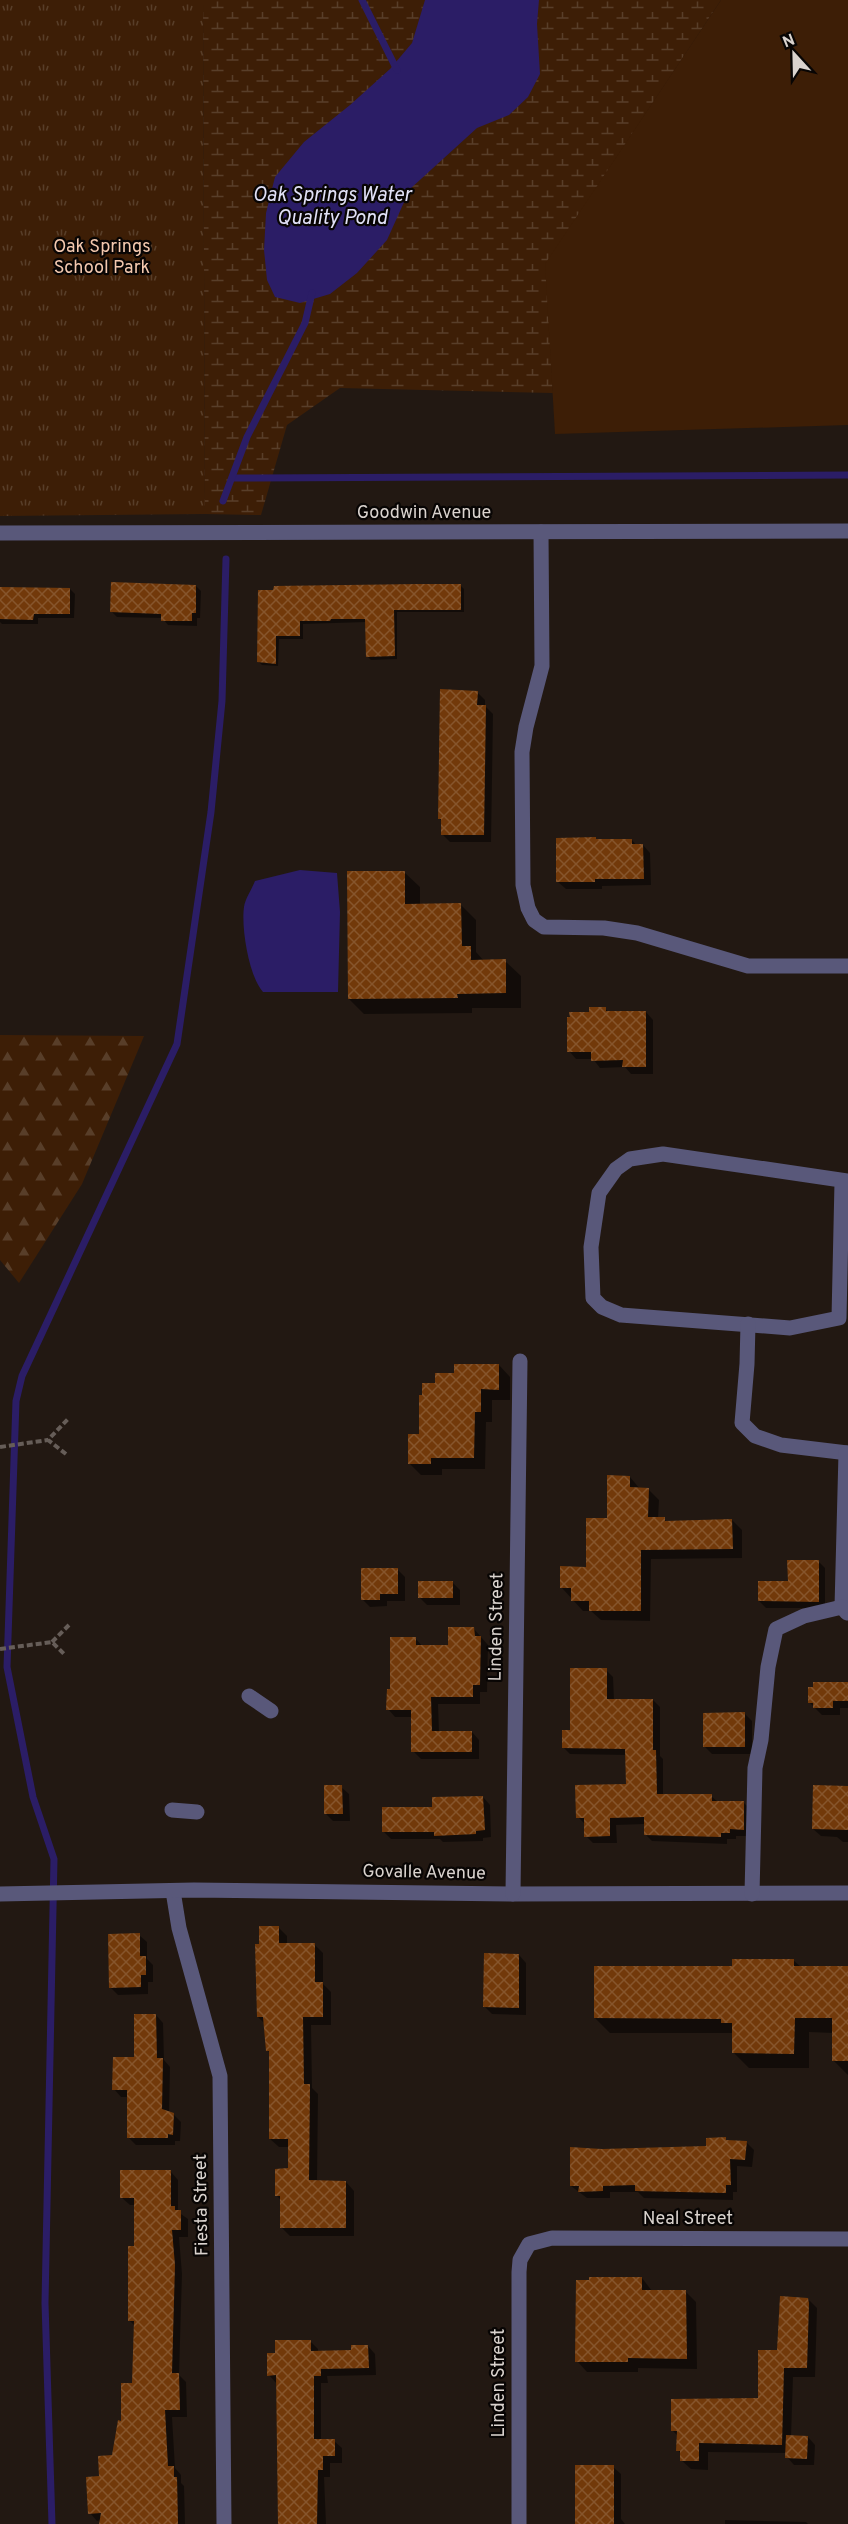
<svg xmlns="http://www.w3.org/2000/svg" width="848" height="2524" viewBox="0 0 848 2524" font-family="Overpass,sans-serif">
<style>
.grass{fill:url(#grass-tufts)}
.forest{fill:url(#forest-firs)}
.wetland{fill:url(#wetland-marsh)}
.garden{fill:#3d1e06}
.water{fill:#2b1d66}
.shadow{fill:#0007}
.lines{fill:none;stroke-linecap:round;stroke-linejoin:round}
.stream{stroke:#2b1d66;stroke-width:7}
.building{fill:url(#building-cross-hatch)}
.path{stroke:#665d58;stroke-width:4;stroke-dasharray:6 3;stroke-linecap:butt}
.minor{stroke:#59587a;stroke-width:15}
.labels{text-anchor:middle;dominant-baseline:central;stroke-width:4.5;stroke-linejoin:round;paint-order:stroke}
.park-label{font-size:18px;fill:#f3c8ae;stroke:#080504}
.street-label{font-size:18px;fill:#dad3ce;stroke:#080504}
.water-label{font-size:20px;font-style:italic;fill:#e1e1f7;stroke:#080504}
</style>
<defs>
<pattern id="grass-tufts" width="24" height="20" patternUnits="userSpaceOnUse" patternTransform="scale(1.5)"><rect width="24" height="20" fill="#3d1e06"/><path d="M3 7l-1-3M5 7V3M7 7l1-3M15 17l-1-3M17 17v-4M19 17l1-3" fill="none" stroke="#583e29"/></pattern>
<pattern id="forest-firs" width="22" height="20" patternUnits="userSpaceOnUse" patternTransform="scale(1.5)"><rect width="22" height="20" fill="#3d1e06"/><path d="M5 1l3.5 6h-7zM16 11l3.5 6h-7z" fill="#583e29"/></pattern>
<pattern id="wetland-marsh" width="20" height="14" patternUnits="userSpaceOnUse" patternTransform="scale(1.5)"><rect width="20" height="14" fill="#3d1e06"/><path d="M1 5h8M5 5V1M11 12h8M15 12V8" fill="none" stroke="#583e29"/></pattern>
<pattern id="building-cross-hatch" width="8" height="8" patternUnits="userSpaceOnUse" patternTransform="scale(1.5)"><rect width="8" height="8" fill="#72390a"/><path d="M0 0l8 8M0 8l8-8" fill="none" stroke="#86552c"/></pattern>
</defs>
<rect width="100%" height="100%" fill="#221812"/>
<polygon class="grass" points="0,0 203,0 205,514 0,516"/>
<polygon class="forest" points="0,1035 144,1036 82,1184 19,1283 0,1260"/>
<polygon class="wetland" points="203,0 721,0 546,264 553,393 340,388 287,425 261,515 205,514"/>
<polygon class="garden" points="721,0 848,0 848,425 555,434 545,264"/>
<g class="water">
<polygon points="425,0 539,0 537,24 540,74 528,97 509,115 477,128 410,189 387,240 357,273 330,294 300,303 275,297 267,280 264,250 266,213 275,177 304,142 350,105 390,69 412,43"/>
<path d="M300,870l37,3 3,39 -2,80h-75c-14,-15 -22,-64 -19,-85 1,-8 8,-18 11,-26z"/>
</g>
<g class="shadow">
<polygon points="196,586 201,591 200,618 197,618 197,626 168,625 162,618 117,617 112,612"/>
<polygon points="461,586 464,589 464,612 397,612 397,659 371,660 367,656 367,622 303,624 303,639 279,639 278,666 262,665 259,662 260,592"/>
<polygon points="0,589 70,589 75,594 74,618 38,618 38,624 2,624 0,622"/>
<polygon points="477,692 485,700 485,706 493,714 491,842 450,842 442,834 442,821 439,818"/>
<polygon points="632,840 637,846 643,845 650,853 651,885 602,886 602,889 566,889 558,882 597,841"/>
<polygon points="404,872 420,887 420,905 461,905 476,920 476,952 484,961 505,961 521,976 521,1008 472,1008 472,1013 364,1014 349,999"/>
<polygon points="605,1009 609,1012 646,1012 653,1020 653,1074 631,1074 625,1067 600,1068 593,1059 576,1059 569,1051 571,1019"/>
<polygon points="499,1365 510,1377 510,1400 492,1400 492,1422 486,1422 485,1469 442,1469 442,1475 421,1475 410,1464 437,1384 456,1375"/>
<polygon points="630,1477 640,1489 648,1489 659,1500 658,1519 664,1519 667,1522 732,1520 742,1530 742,1558 651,1559 650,1621 601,1620 591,1611 583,1611 562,1588 587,1568"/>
<polygon points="818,1561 825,1568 825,1608 766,1608 759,1601"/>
<polygon points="397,1569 405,1577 405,1601 387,1601 387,1606 370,1607 362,1599"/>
<polygon points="452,1582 460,1590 460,1605 427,1605 420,1598"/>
<polygon points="474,1629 488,1645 487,1692 480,1692 480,1704 438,1704 439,1732 472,1732 479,1740 479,1759 421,1759 413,1751 413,1717 395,1717 388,1709 392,1690 416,1639 423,1647 450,1647"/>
<polygon points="606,1670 613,1677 614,1700 653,1700 660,1707 660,1756 663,1759 663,1795 711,1796 718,1802 744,1803 751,1810 750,1836 736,1836 736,1839 727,1839 727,1844 652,1841 645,1834 645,1824 616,1825 617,1843 593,1843 586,1836 585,1824 578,1817 627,1785 626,1755 570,1754 563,1747"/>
<polygon points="848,1684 848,1708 840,1708 840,1715 822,1715 810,1703"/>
<polygon points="745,1714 752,1721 752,1754 712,1754 705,1747"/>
<polygon points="341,1787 349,1794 350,1821 333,1821 326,1814"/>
<polygon points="848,1787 848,1842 843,1842 837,1837 821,1836 813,1829"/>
<polygon points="483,1797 490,1805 491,1837 483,1838 483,1841 443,1842 440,1839 391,1839 383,1831 434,1808"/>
<polygon points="279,1928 287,1936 287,1945 314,1944 323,1953 323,1984 331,1992 331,2025 311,2025 312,2088 318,2094 317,2182 346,2182 354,2191 354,2236 290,2236 281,2227 282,2201 276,2195 290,2170 290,2147 279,2147 270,2139 271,2054 267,2050 265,2024 258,2017 260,1945"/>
<polygon points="139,1935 147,1942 147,1959 153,1965 153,1982 148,1982 148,1994 118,1995 110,1987"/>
<polygon points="519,1955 526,1963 526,2015 492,2014 485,2007"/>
<polygon points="793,1960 801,1967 848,1967 848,2075 833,2060 833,2033 809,2032 809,2068 749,2068 734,2053 734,2033 610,2033 595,2018 734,1968"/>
<polygon points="156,2015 163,2023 164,2060 170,2067 169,2114 173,2114 181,2122 180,2141 175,2141 175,2145 136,2145 129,2138 129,2097 121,2097 114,2089 136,2058"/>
<polygon points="725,2139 728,2141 746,2142 754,2150 752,2167 737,2166 737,2192 733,2192 733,2200 644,2198 638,2192 610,2192 610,2198 587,2198 571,2186 602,2150 707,2148"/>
<polygon points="171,2172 178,2180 178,2212 188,2219 188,2237 179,2237 182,2274 179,2375 186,2382 187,2417 172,2417 175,2468 181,2475 181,2483 184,2486 185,2524 100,2524 101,2520 97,2521 90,2513 100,2477 113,2456 133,2384 135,2326 129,2320 136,2248 135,2205 130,2205 122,2198"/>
<polygon points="642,2278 652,2291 685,2291 696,2302 697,2369 638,2368 638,2372 587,2372 577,2361"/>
<polygon points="808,2299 817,2308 815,2377 793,2377 791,2437 808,2437 815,2445 814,2465 794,2465 787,2457 787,2453 708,2452 708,2470 691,2469 681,2460 681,2454 678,2450 678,2436 673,2431 760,2400 779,2351"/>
<polygon points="310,2341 318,2349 318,2352 353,2352 368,2346 375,2354 376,2375 327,2376 328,2383 321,2383 321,2441 334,2441 342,2448 342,2463 330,2463 330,2477 324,2477 326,2524 280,2524 276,2383 269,2375 277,2355"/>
<polygon points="613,2467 621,2474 621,2519 625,2524 577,2524"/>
<polygon points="725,2520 806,2522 808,2524 725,2524"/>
</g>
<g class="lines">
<g class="stream">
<polyline points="362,0 397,70"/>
<polyline points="233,478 848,475"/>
<polyline points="223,501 247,437 305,323 312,293"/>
<polyline points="52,2524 45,2303 54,1859 33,1797 7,1667 16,1401 22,1376 177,1044 211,812 222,701 226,559"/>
</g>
</g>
<g class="building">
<polygon points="111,582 196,585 196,613 192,613 192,621 161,621 161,614 110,612"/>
<polygon points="418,584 461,584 461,610 394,610 395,656 366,657 365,619 331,619 330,621 300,621 300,636 276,636 276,664 257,662 258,590 273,590 274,586"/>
<polygon points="0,587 70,588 70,614 34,614 33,620 0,619"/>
<polygon points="440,689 478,691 477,705 486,705 484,835 441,835 441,819 438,819"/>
<polygon points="596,837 596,839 632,839 632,844 643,844 644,879 595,879 595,882 556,882 556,838"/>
<polygon points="347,871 405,871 405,904 461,903 462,946 471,946 471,960 506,959 506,993 457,994 458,998 348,999"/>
<polygon points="589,1007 606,1007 606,1011 646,1011 646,1067 622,1067 623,1060 591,1061 591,1052 567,1052 567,1017 570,1017 569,1012 589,1012"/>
<polygon points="454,1364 499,1364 499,1390 481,1389 481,1412 475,1412 474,1458 431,1458 431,1464 408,1464 408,1434 419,1434 419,1395 422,1395 422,1383 435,1383 435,1373 454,1373"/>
<polygon points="607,1475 630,1476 630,1487 649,1488 648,1517 665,1517 665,1521 732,1519 733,1549 641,1550 641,1611 589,1611 589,1601 571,1601 571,1588 560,1588 560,1566 586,1567 586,1518 607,1518"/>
<polygon points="787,1560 819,1560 819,1602 758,1601 758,1581 788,1581"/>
<polygon points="361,1568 398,1568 398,1594 380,1594 380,1600 361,1600"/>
<rect x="418" y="1581" width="35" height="17"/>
<polygon points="448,1627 474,1627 475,1636 481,1636 480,1685 473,1685 473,1697 431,1697 432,1731 472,1731 472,1752 411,1752 411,1710 386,1710 387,1689 390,1689 390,1637 416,1637 416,1645 448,1645"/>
<polygon points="570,1668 607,1668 607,1699 653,1699 653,1750 656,1750 657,1794 712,1794 712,1801 744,1801 744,1830 730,1829 730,1833 721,1833 721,1837 644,1835 644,1817 610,1818 610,1836 584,1837 584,1818 576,1818 575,1785 626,1784 625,1749 562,1748 562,1730 570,1730"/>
<polygon points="813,1682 848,1682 848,1701 833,1701 833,1708 813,1708 813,1703 808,1703 808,1687 813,1687"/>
<polygon points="745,1712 745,1747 703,1747 703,1713"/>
<polygon points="324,1785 342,1785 343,1814 324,1814"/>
<polygon points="813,1785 848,1786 848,1830 812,1829"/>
<polygon points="483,1796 485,1830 476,1831 476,1834 434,1836 434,1832 382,1832 382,1807 432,1807 432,1797"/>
<polygon points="259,1926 279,1926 279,1943 315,1943 315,1982 323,1982 323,2017 303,2017 304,2084 310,2084 309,2180 346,2181 346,2228 280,2228 280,2196 275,2196 275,2169 288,2168 288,2139 269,2139 269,2051 266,2051 263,2017 257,2017 255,1944 259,1944"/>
<polygon points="140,1933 140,1956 146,1956 146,1975 141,1975 141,1987 109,1988 108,1934"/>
<polygon points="484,1953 519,1954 519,2008 483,2007"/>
<polygon points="732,1959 794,1959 794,1966 848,1966 848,2061 832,2061 832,2018 795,2018 794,2054 732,2053 732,2023 721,2023 721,2019 594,2018 594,1966 732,1966"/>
<polygon points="134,2014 156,2014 157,2058 163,2058 162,2109 174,2113 173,2135 168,2134 168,2138 127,2138 127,2090 112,2090 113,2057 134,2057"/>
<polygon points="726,2137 726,2140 747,2141 745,2160 730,2159 731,2185 726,2185 726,2193 635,2191 635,2185 603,2186 603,2191 578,2192 579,2186 570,2186 570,2147 602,2149 706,2146 706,2138"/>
<polygon points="120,2170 171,2170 171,2206 175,2206 175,2210 181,2210 181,2230 172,2230 175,2265 172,2373 179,2373 180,2410 165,2410 168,2466 174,2466 174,2477 177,2477 178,2524 99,2524 101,2513 88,2514 86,2477 99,2476 98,2456 112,2455 118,2420 121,2421 121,2383 132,2383 134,2321 128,2321 128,2246 134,2246 134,2198 120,2198"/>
<polygon points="589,2277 642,2277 642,2290 686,2290 687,2359 628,2358 628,2362 575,2362 576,2280 589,2280"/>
<polygon points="780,2296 808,2298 809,2303 807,2368 784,2368 782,2445 699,2443 699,2461 680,2461 680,2451 676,2451 677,2431 671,2431 671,2399 758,2398 758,2350 777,2350"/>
<polygon points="275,2340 311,2340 311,2351 351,2350 351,2345 368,2345 369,2368 321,2369 321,2376 314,2376 314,2439 335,2439 335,2456 323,2456 323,2470 318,2470 317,2524 278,2524 276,2375 267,2376 267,2353 275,2353"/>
<polygon points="786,2435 808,2436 807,2459 785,2458"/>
<rect x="575" y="2465" width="39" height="59"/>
</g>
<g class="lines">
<g class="path">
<polyline points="0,1447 48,1440"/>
<polyline points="66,1454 48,1440 68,1419"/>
<polyline points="52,1642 70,1624"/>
<polyline points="0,1649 52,1642 65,1655"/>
</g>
<g class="minor">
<polyline points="541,532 542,666 526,727 522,752 523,885 528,908 534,920 544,927 604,928 637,933 748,966 848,966"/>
<polyline points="0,533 848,531"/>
<polyline points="842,1182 839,1318 790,1328 621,1315 602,1307 593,1298 591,1247 599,1193 616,1169 630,1159 663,1154 848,1181"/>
<polyline points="748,1324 747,1364 742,1423 755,1436 781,1445 848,1453"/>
<polyline points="846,1453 842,1607 847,1613"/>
<polyline points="249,1696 271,1711"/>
<polyline points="172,1810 197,1812"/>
<polyline points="173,1891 179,1928 220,2076 224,2524"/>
<polyline points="0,1894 194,1890 513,1894 848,1893"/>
<polyline points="513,1894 520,1361"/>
<polyline points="752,1894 755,1768 761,1740 768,1667 776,1629 804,1616 842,1607"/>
<polyline points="519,2524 519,2272 520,2260 529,2244 552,2238 848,2239"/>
</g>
</g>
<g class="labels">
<g class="park-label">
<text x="102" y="247">Oak Springs<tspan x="102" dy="21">School Park</tspan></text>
</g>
<g class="street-label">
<text x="424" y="513">Goodwin Avenue</text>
<text transform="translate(497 1627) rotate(-89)">Linden Street</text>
<text transform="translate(424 1873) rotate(1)">Govalle Avenue</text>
<text transform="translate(202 2205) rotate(-91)">Fiesta Street</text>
<text x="688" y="2219">Neal Street</text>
<text transform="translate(499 2383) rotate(-90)">Linden Street</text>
</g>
<g class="water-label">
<text x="332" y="196">Oak Springs Water<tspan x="332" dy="23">Quality Pond</tspan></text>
</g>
</g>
<g transform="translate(794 54) rotate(338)" stroke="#080504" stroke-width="4.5" paint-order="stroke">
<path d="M0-4.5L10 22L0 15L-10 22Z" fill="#dad3ce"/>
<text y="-9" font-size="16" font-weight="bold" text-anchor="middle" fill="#dad3ce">N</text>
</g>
</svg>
